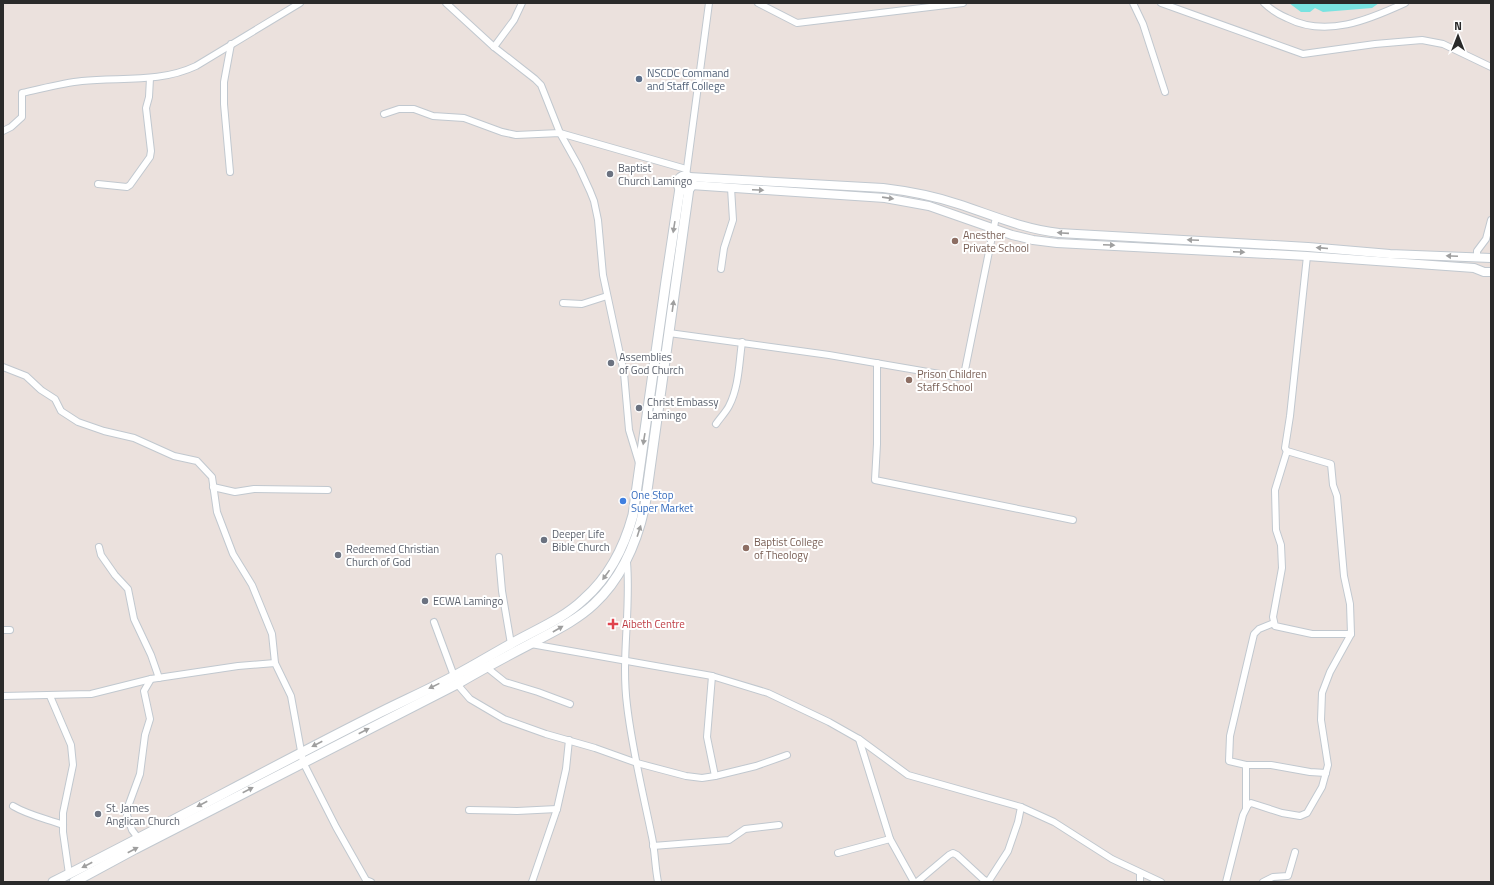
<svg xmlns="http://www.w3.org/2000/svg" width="1494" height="885" viewBox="0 0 1494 885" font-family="'Titillium Web',sans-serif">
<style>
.water{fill:#79e3e1}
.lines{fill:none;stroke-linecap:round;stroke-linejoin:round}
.minor-casing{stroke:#c1c8cf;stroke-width:8}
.tertiary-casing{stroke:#c1c8cf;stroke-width:10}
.secondary-casing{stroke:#c1c8cf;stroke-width:11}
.minor{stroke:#fff;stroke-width:6}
.tertiary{stroke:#fff;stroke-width:8}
.secondary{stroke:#fff;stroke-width:9}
.oneway{fill:#9f9f9f}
.service-dot{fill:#5c6f8a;stroke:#fff;stroke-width:1.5}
.worship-dot{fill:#6b7280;stroke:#fff;stroke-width:1.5}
.education-dot{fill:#8d6e63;stroke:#fff;stroke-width:1.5}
.shop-dot{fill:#3f7fe0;stroke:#fff;stroke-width:1.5}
.health-dot{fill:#e0444e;stroke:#fff;stroke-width:1.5}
.labels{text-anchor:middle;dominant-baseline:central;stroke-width:4;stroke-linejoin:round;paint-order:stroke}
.service-label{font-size:11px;fill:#4e5e75;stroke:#fff;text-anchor:start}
.worship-label{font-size:11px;fill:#5b616d;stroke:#fff;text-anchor:start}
.education-label{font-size:11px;fill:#785e54;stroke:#fff;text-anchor:start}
.shop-label{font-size:11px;fill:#366cbe;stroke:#fff;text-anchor:start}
.health-label{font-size:11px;fill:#be3a42;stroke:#fff;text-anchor:start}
</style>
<rect width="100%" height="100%" fill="#ebe1dd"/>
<polygon class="water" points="1289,3 1379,3 1372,8 1323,12 1315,8 1310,12 1301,12"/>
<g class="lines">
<g class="minor-casing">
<g id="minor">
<polyline points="446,3 494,47 535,79 541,85 560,133 579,167 590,191 594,201 598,220 603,275 624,373 629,430 639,463"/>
<polyline points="758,3 797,23 963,3"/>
<polyline points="1133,3 1143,24 1165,92"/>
<polyline points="1161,3 1303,54 1375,44 1422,40 1443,44 1491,67"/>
<path d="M1264,3c7,7 14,11 23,15 39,20 81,2 118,-15"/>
<polyline points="494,47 514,20 522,3"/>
<polyline points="384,114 399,109 414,109 433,116 464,118 502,132 516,135 560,133 686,169"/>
<path d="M3,131l8,-4 11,-10v-24c19,-4 40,-10 60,-12 39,-4 78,2 114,-15l104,-63"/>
<polyline points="230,172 224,104 224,82 231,44"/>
<polyline points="686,176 709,3"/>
<polyline points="98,184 127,187 130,185 150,157 151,151 146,108 149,97 150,78"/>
<polyline points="1477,258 1477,251 1486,239 1491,220"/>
<polyline points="721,269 724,248 733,220 731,188"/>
<polyline points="563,303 582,304 607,296"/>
<polyline points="669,333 829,355 957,377 962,375 965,370 996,217"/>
<polyline points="877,363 877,444 875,480 1073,520"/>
<polyline points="3,367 26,376 41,390 55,399 61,411 78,422 104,431 134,438 174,456 197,461 212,477 217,512 233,554 252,585 272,634 275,663"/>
<path d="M716,424c4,-6 10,-12 13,-18 10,-19 10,-43 13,-64"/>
<polyline points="1287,451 1275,490 1276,530 1281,545 1282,568 1273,617 1275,626 1312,634 1351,634"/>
<polyline points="213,487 235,492 254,489 328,490"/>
<polyline points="99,547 101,555 115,575 128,589 134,619 151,655 159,678"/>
<polyline points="499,557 502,591 511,644"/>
<path d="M627,562c4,48 -6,95 0,143 5,44 16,88 25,132 3,14 3,30 6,45"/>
<polyline points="434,622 454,676"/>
<polyline points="3,630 10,630"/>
<polyline points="531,644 712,676 768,693 829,722 859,739 890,839 914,882"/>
<polyline points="485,666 505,682 538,692 570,704"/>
<polyline points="712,676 707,737 715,776"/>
<polyline points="457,684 470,699 504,719 546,734 595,748 637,763 686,776 702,778 715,776 756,766 787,755"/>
<polyline points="3,696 91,694 151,679 238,666 275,663 291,696 303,762 336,827 366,880 371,882"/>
<polyline points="50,696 71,745 73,765 63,813 63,832 69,874"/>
<polyline points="859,739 908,775 1021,807 1054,822 1112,859 1161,882"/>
<polyline points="1246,765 1271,765 1310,772 1326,773"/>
<path d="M13,806c15,9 34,13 50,19"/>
<polyline points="1246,808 1246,765 1229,761 1230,736 1254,634 1259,629 1274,623"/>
<polyline points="469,810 517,811 557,809"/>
<polyline points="138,838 132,830 127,815 129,804 140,774 145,735 150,719 144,691 151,679"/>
<polyline points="653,846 729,840 745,829 779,825"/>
<polyline points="838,853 890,839"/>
<polyline points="532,882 557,809 566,769 569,740"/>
<polyline points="917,882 949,855 953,853 957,855 983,879 988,882"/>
<polyline points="988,882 1008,851 1018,822 1021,807"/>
<polyline points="1140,882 1140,873"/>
<polyline points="1226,882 1243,815 1248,805 1251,803 1282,813 1300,816 1307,813 1322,787 1328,765 1321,720 1322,693 1330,672 1351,634 1350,604 1344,576 1337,496 1333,485 1331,464 1287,451 1285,448 1290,416 1307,256"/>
<polyline points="1263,882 1273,877 1288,876 1295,852"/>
</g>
</g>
<g class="tertiary-casing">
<g id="tertiary">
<path d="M689,177l194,11c25,3 51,8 75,16 34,11 65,25 101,29l249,14 82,7 101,4"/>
<polyline points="691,185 885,198 929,206 1012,235 1033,240 1057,243 1307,256 1474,268 1484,272 1491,272"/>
</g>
</g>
<g class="secondary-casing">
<g id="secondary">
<circle cx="685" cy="183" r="7"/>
<path d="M53,882c110,-55 218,-115 328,-170 24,-12 49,-23 73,-36 19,-10 37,-21 55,-31 26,-15 53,-25 75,-46 25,-22 40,-51 49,-84l33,-234 14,-93"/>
<path d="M74,882l61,-33 322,-165c24,-14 48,-27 73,-40 22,-12 46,-23 64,-40 29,-27 43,-62 51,-99l44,-317"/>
</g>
</g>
<use href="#minor" class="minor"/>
<use href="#tertiary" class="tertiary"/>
<use href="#secondary" class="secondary"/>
</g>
<defs><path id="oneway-solid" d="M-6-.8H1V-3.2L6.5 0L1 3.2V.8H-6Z"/></defs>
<g class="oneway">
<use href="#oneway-solid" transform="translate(758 190) rotate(3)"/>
<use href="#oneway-solid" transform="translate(888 198) rotate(8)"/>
<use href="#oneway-solid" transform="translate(674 227) rotate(99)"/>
<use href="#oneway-solid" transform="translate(1063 233) rotate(-176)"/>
<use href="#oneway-solid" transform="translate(1193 240) rotate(-177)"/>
<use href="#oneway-solid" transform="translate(1109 245) rotate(3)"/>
<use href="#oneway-solid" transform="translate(1322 248) rotate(-175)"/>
<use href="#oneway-solid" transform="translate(1239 252) rotate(3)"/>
<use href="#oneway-solid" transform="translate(1452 256) rotate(-177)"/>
<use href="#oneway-solid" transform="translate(673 306) rotate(-82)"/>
<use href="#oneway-solid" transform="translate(644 439) rotate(99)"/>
<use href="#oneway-solid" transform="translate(639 531) rotate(-72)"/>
<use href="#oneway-solid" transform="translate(606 575) rotate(126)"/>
<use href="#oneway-solid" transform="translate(558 629) rotate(-30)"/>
<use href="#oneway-solid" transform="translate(434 686) rotate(154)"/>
<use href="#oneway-solid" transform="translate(364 731) rotate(-27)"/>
<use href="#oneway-solid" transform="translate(317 744) rotate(153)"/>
<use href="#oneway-solid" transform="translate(248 790) rotate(-27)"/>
<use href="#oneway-solid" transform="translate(202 804) rotate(152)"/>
<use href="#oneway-solid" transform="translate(133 850) rotate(-28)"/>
<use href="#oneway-solid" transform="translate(87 865) rotate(152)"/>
</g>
<circle class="service-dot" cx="639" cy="79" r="4"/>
<g class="worship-dot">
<circle cx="610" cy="174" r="4"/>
<circle cx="611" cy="363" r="4"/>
<circle cx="639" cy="408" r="4"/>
<circle cx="544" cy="540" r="4"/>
<circle cx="338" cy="555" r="4"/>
<circle cx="425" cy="601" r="4"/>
<circle cx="98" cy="814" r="4"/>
</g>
<g class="education-dot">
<circle cx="955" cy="241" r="4"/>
<circle cx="909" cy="380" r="4"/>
<circle cx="746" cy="548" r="4"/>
</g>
<circle class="shop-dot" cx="623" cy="501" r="4"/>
<path class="health-dot" d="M611 618h4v4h4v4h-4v4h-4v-4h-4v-4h4z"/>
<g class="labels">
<g class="service-label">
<text x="647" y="73">NSCDC Command<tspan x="647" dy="13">and Staff College</tspan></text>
</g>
<g class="worship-label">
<text x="618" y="168">Baptist<tspan x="618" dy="13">Church Lamingo</tspan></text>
<text x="619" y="357">Assemblies<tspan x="619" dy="13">of God Church</tspan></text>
<text x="647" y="402">Christ Embassy<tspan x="647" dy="13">Lamingo</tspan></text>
<text x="552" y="534">Deeper Life<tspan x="552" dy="13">Bible Church</tspan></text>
<text x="346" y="549">Redeemed Christian<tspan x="346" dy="13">Church of God</tspan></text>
<text x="433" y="601">ECWA Lamingo</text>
<text x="106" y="808">St. James<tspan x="106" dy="13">Anglican Church</tspan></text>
</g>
<g class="education-label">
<text x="963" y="235">Anesther<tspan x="963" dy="13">Private School</tspan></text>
<text x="917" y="374">Prison Children<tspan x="917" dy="13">Staff School</tspan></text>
<text x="754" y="542">Baptist College<tspan x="754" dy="13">of Theology</tspan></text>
</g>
<g class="shop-label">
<text x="631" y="495">One Stop<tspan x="631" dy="13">Super Market</tspan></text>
</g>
<g class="health-label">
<text x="622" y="624">Aibeth Centre</text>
</g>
</g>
<rect width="1494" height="885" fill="none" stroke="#2a2a2a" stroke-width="8"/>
<g transform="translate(1458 36)" stroke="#ffffff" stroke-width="3" paint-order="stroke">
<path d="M0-3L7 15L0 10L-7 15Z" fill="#2a2a2a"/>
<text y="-6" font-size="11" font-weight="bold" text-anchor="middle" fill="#2a2a2a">N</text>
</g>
</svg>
